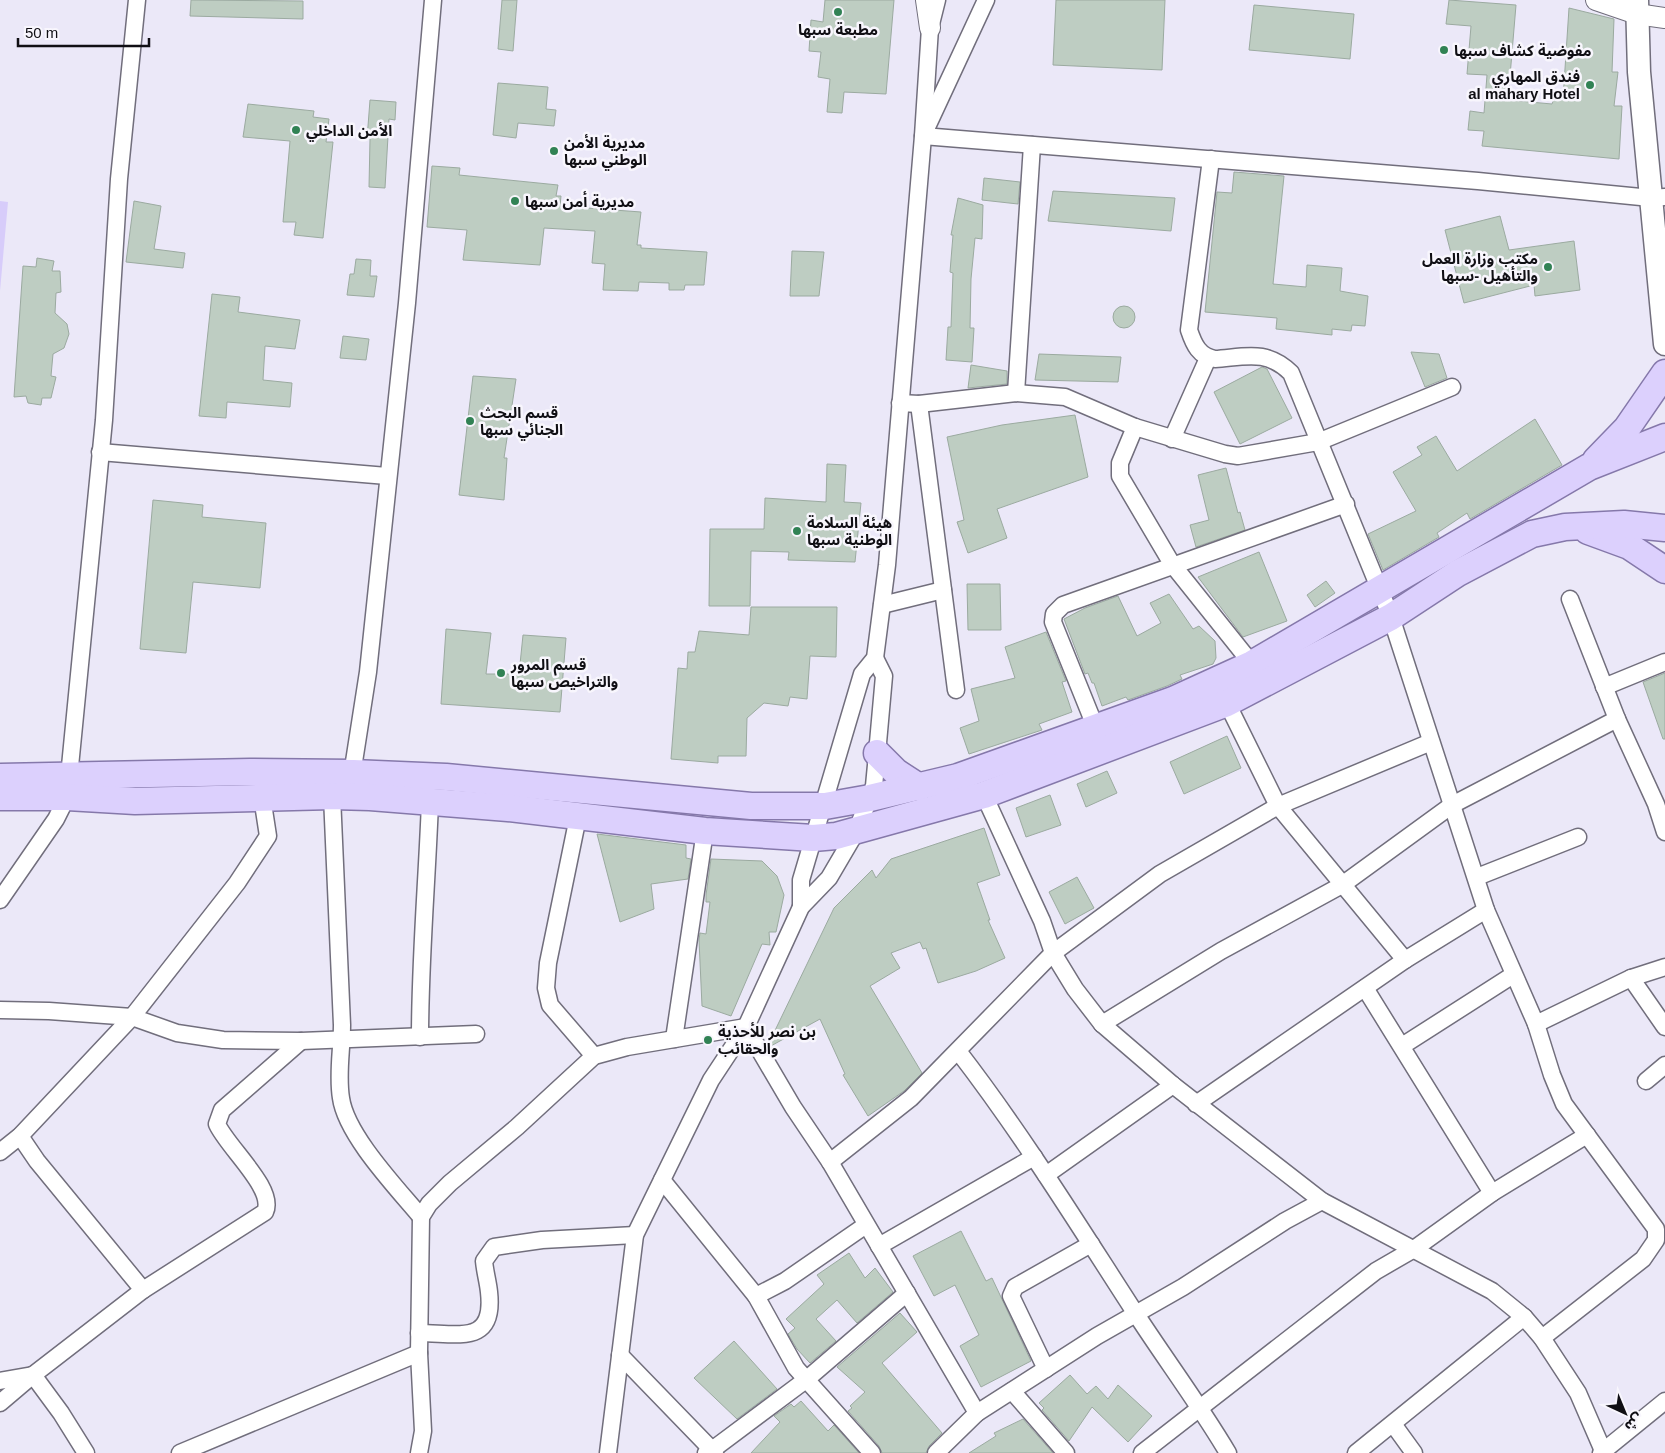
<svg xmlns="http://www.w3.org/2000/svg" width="1665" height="1453" viewBox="0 0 1665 1453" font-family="Helvetica,'Noto Sans Arabic',sans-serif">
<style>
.green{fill:#d7ccfa}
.building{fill:#becdc2;stroke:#9baaa0}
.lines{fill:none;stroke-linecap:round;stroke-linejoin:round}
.minor-casing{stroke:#716e7c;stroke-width:19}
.tertiary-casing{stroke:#716e7c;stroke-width:22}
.secondary-casing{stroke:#716e7c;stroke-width:25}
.primary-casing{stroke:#8578aa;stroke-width:29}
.minor{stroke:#fff;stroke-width:16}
.tertiary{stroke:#fff;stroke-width:20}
.secondary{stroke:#fff;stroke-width:22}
.primary{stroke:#dcd0fd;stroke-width:26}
.poi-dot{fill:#318254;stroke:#f8f6fd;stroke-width:2}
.labels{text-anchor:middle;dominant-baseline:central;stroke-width:5;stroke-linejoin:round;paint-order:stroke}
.poi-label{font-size:15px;font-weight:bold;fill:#100f14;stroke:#f8f6fd;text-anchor:start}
</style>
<rect width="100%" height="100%" fill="#ebe8f8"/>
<polygon class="green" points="0,201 8,202 0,291"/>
<g class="building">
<polygon points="191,0 303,1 303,19 190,16"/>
<polygon points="502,0 517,0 513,51 498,49"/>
<polygon points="825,0 894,0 886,94 844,92 842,113 827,112 830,79 818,77 821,52 809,51 811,20 823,22"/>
<polygon points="1056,0 1165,0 1162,70 1053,65"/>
<polygon points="1449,0 1516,5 1508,100 1552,104 1554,99 1563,99 1569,8 1614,19 1612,72 1618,72 1614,106 1622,106 1619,159 1482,146 1484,131 1468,130 1470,111 1484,113 1487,75 1467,74 1471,26 1446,24"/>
<polygon points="1254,5 1354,14 1350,59 1249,50"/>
<polygon points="498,83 548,87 546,109 556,110 554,126 518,123 516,138 493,135"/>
<polygon points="370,100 396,102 395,120 389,119 385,188 369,187 370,139 367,139"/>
<polygon points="248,104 314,111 313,117 329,119 326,142 333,142 323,238 294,235 296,222 283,222 290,141 243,137"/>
<polygon points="432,166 460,168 459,175 558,185 556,196 561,196 560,206 641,212 637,245 641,245 641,248 707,252 704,285 685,285 684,290 669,290 669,283 639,282 638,291 603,290 605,264 592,263 595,231 544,228 540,265 463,260 467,230 427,227"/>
<polygon points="1234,172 1284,176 1273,284 1306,287 1307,265 1342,268 1340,291 1368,296 1365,326 1352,325 1351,331 1332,329 1332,335 1276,329 1277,318 1205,312 1217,192 1232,193"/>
<polygon points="984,178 1020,182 1018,204 982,200"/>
<polygon points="1053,191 1175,198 1171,231 1048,221"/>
<polygon points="958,198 983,205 982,239 975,238 971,279 970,328 974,328 972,362 946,360 948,327 951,327 953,273 950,272 953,235 951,235"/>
<polygon points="134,201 161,206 154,249 185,253 183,268 126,262"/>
<polygon points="1500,216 1509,250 1574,241 1580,290 1535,296 1534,285 1464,303 1445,230"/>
<polygon points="792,251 824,252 819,296 790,296"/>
<polygon points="37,258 54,261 52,271 60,271 61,292 56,293 55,313 67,324 69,334 64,348 53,354 51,376 56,377 51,398 42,398 41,405 28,403 26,396 14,397 23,266 36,267"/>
<polygon points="356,259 371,260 370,276 377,276 374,297 347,295 350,274 354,274"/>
<polygon points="212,294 240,297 238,312 300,320 295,349 265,346 263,380 292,383 290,407 227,402 226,418 199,416"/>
<circle cx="1124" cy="317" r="11"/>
<polygon points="343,336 369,339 366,360 340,358"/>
<polygon points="1411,352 1439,354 1447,378 1425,387"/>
<polygon points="1039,354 1121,357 1118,382 1035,380"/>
<polygon points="971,365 1007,371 1007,384 968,388"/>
<polygon points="1262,367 1267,369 1292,418 1240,444 1214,392"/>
<polygon points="473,376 516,379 504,458 507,458 504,500 459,495"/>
<polygon points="1075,415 1088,477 997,509 1007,538 968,553 957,522 964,520 947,437 1002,425"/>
<polygon points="1535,419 1562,465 1470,519 1467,513 1437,533 1439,537 1383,570 1368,534 1416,511 1393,472 1422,455 1417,447 1436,436 1457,471"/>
<polygon points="827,464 846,465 844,502 861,503 855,562 788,560 789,552 751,551 750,606 709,606 710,529 764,529 765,498 826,502"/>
<polygon points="1226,468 1238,513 1240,512 1245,530 1196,547 1190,525 1209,520 1198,475"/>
<polygon points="153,500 203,505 202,517 266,523 260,588 193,582 186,653 140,649"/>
<polygon points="1259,552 1287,621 1243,637 1198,577"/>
<polygon points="1326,581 1335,593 1315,607 1307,595"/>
<polygon points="967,584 1000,584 1001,630 968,630"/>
<polygon points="1169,594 1193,629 1199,626 1215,641 1216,658 1213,664 1180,675 1182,679 1167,686 1128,700 1126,697 1102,706 1094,683 1092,683 1088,673 1085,674 1064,619 1085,608 1118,596 1137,636 1161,623 1150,603"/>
<polygon points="751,607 837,607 836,657 810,656 807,699 790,697 788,706 764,703 747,718 746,756 718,756 718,763 671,759 678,668 687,669 688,652 695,652 699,631 749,635"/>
<polygon points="446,629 491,633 486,674 519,674 523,635 566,638 560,712 441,704"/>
<polygon points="1046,632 1066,681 1062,682 1072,712 1039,724 1042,730 969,754 960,728 979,721 971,689 1015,678 1005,647"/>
<polygon points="1665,673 1665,739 1663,739 1643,682"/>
<polygon points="1227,736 1241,768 1184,794 1170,762"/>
<polygon points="1107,771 1117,793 1086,807 1077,784"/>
<polygon points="1050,795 1061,825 1026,837 1016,808"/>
<polygon points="984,828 1000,875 977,883 990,920 988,920 1005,958 976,971 938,983 926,948 923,949 920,942 891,953 900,968 870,986 922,1073 904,1091 868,1116 843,1075 845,1074 820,1019 769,1047 768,1045 834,908 872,870 876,878 891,859"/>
<polygon points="597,834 686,845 686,858 691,859 688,879 651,884 654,909 620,922"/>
<polygon points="711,859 762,861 777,876 784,895 776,932 769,932 770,945 762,944 731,1016 702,1006 699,940 700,933 706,934 710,902 706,902 706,895"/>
<polygon points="1077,877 1094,908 1065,924 1049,892"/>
<polygon points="961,1231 986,1281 992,1278 1031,1361 981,1387 960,1346 979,1335 955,1285 934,1296 913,1256"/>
<polygon points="849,1253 865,1278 875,1268 893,1292 857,1323 837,1300 816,1319 836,1341 810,1363 797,1349 788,1334 795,1328 786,1319 824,1284 817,1275"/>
<polygon points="900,1313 917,1332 882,1363 942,1433 929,1446 926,1453 882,1453 879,1446 848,1411 852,1408 850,1406 865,1392 837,1367"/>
<polygon points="734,1341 777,1389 737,1419 694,1378"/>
<polygon points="1070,1375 1087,1394 1096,1386 1108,1399 1118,1385 1152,1416 1128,1442 1092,1407 1069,1441 1042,1410 1044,1408 1039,1403"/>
<polygon points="801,1401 828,1431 834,1425 859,1453 751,1453 780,1422 774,1416 791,1404 794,1407"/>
<polygon points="1023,1419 1053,1453 969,1453 996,1436 994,1433"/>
</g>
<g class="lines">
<g class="minor-casing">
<g id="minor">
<polyline points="927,127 986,0"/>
<polyline points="923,136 1478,181 1651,198 1665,197"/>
<path d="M1211,159l-22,171c5,15 10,26 26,29 30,-2 52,-10 76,14l100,244 95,293 50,114 16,51 12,29 92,125v11l-13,19 -101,79"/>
<polyline points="1016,393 1032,145"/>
<polyline points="900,403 919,404 1016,393 1065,397 1135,427 1225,454 1238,456 1318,442 1452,387"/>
<polyline points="919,404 956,690"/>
<polyline points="1135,427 1120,463 1120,476 1172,564 1252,664"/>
<polyline points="1172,439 1208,358"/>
<polyline points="100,452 387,476"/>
<polyline points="1570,599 1617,719 1656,804 1665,832"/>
<polyline points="882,605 943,590"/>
<polyline points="1604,687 1665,662"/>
<polyline points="1227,703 1278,806 1405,960"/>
<polyline points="1095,726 1053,622 1054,614 1063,605 1346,504"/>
<polyline points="351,781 368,672 407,303 433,0"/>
<polyline points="984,795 1042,921 1053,953 1075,989 1102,1024 1173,1085 1322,1201 1492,1291 1524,1317 1542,1338 1578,1393 1604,1453"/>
<path d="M332,796l10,229c0,25 -5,49 -1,73 5,37 56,90 80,119"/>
<polyline points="578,817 548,963 546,988 550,1005 594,1056"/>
<polyline points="1477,877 1578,837"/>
<polyline points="0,900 56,819 67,797 104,420 119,179 137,0"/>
<polyline points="801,907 801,880 862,674 875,658 887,565 923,136 930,28 937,0"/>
<polyline points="1631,978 1665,1027"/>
<polyline points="1365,988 1492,1193"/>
<polyline points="0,1010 49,1011 132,1017 177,1033 223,1040 301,1041 476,1034"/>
<polyline points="1102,1024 1221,951 1342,885 1452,805 1617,719"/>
<polyline points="1536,1024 1631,978 1665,967"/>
<path d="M420,1037c0,-78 7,-156 10,-235"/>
<polyline points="674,1039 705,831"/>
<polyline points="1402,1046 1513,975"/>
<path d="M958,1051c64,83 119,172 176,260 31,48 65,93 94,142"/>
<polyline points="1646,1081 1665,1065"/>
<polyline points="1196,1104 1405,960 1486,910"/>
<polyline points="20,1136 37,1161 143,1290 33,1375 61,1413 86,1453"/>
<polyline points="0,1152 20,1136 132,1017 237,883 268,836 262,797"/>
<polyline points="830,1162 911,1098 1053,953 1160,874 1278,806 1431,742"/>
<polyline points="1046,1175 1173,1085"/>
<polyline points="662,1180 756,1296 785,1281 866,1225"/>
<polyline points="879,1246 1034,1157"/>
<path d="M143,1290l122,-78c11,-23 -38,-65 -48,-88l5,-14 79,-69"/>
<polyline points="756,1296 796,1368 872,1453"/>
<path d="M419,1333c39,0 76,13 70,-41 -1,-10 -4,-20 -5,-31l10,-14 48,-7 93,-5"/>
<polyline points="620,1355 715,1453"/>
<polyline points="1046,1369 1011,1296 1015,1287 1091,1244"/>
<polyline points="0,1381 33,1375"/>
<polyline points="1012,1391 1066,1453"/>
<polyline points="0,1403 33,1375"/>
<polyline points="1393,1424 1414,1453"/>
<polyline points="180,1453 419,1353"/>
<polyline points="419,1453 423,1431 419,1353 421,1217 429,1204 450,1183 517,1127 594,1056 627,1047 746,1027 793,1107 830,1162 977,1413"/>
<polyline points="608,1453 635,1235 711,1080 746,1027 801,907 829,878 856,832 874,786 876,765 884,676 875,658"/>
<polyline points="706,1453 712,1450 807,1379 907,1293"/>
<polyline points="936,1453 977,1413 1097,1336 1183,1287 1285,1221 1322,1201"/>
<polyline points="1142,1453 1376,1271 1414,1249 1492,1193 1587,1135"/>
<polyline points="1356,1453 1524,1317"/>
<polyline points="1601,1453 1665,1401"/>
</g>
</g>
<g class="tertiary-casing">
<g id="tertiary">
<polyline points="926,0 930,28"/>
<polyline points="1596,0 1637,14 1665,18"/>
</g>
</g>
<g class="secondary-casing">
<polyline id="secondary" points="1637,0 1639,72 1665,344"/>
</g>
<g class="primary-casing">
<g id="primary">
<polyline points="1596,460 1627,428 1665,373"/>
<polyline points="1588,531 1629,546 1665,570"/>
<polyline points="877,753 896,772 919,787"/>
<polyline points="0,777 250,772 353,773 446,777 751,806 825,806 870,798 958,777 1173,700 1252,664 1589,467 1665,437"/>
<polyline points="0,797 67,797 135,801 332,796 370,797 508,808 705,831 813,838 836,836 984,795 1227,703 1391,617 1458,573 1532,534 1565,527 1624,524 1665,528"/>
</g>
</g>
<use href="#minor" class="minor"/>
<use href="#tertiary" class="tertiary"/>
<use href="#secondary" class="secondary"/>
<use href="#primary" class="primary"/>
</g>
<g class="poi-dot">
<circle cx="838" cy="12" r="5"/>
<circle cx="1444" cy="50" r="5"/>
<circle cx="1590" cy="85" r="5"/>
<circle cx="296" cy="130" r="5"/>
<circle cx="554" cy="151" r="5"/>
<circle cx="515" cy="201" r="5"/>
<circle cx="1548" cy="267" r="5"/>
<circle cx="470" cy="421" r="5"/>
<circle cx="797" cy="531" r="5"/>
<circle cx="501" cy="673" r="5"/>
<circle cx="708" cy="1040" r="5"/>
</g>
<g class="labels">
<g class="poi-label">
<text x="838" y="29" text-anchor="middle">مطبعة سبها</text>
<text x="1454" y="50">مفوضية كشاف سبها</text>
<text x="1580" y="76" text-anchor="end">فندق المهاري<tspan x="1580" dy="17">al mahary Hotel</tspan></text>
<text x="306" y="130">الأمن الداخلي</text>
<text x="564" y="142">مديرية الأمن<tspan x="564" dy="17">الوطني سبها</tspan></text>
<text x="525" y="201">مديرية أمن سبها</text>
<text x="1538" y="258" text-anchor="end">مكتب وزارة العمل<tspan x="1538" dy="17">والتأهيل -سبها</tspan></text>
<text x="480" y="412">قسم البحث<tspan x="480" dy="17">الجنائي سبها</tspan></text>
<text x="807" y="522">هيئة السلامة<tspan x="807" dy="17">الوطنية سبها</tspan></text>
<text x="511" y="664">قسم المرور<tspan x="511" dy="17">والتراخيص سبها</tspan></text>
<text x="718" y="1031">بن نصر للأحذية<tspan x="718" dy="17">والحقائب</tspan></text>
</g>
</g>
<g transform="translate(1625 1413) rotate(136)" stroke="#f8f6fd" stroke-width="4" paint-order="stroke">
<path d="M0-4L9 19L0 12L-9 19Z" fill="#100f14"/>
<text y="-8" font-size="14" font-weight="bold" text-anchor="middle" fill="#100f14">ش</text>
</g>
<path d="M18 38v8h131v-8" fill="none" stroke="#100f14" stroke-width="2.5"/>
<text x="25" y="38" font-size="15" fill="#100f14" stroke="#f8f6fd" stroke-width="4" paint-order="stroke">50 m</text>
</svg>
